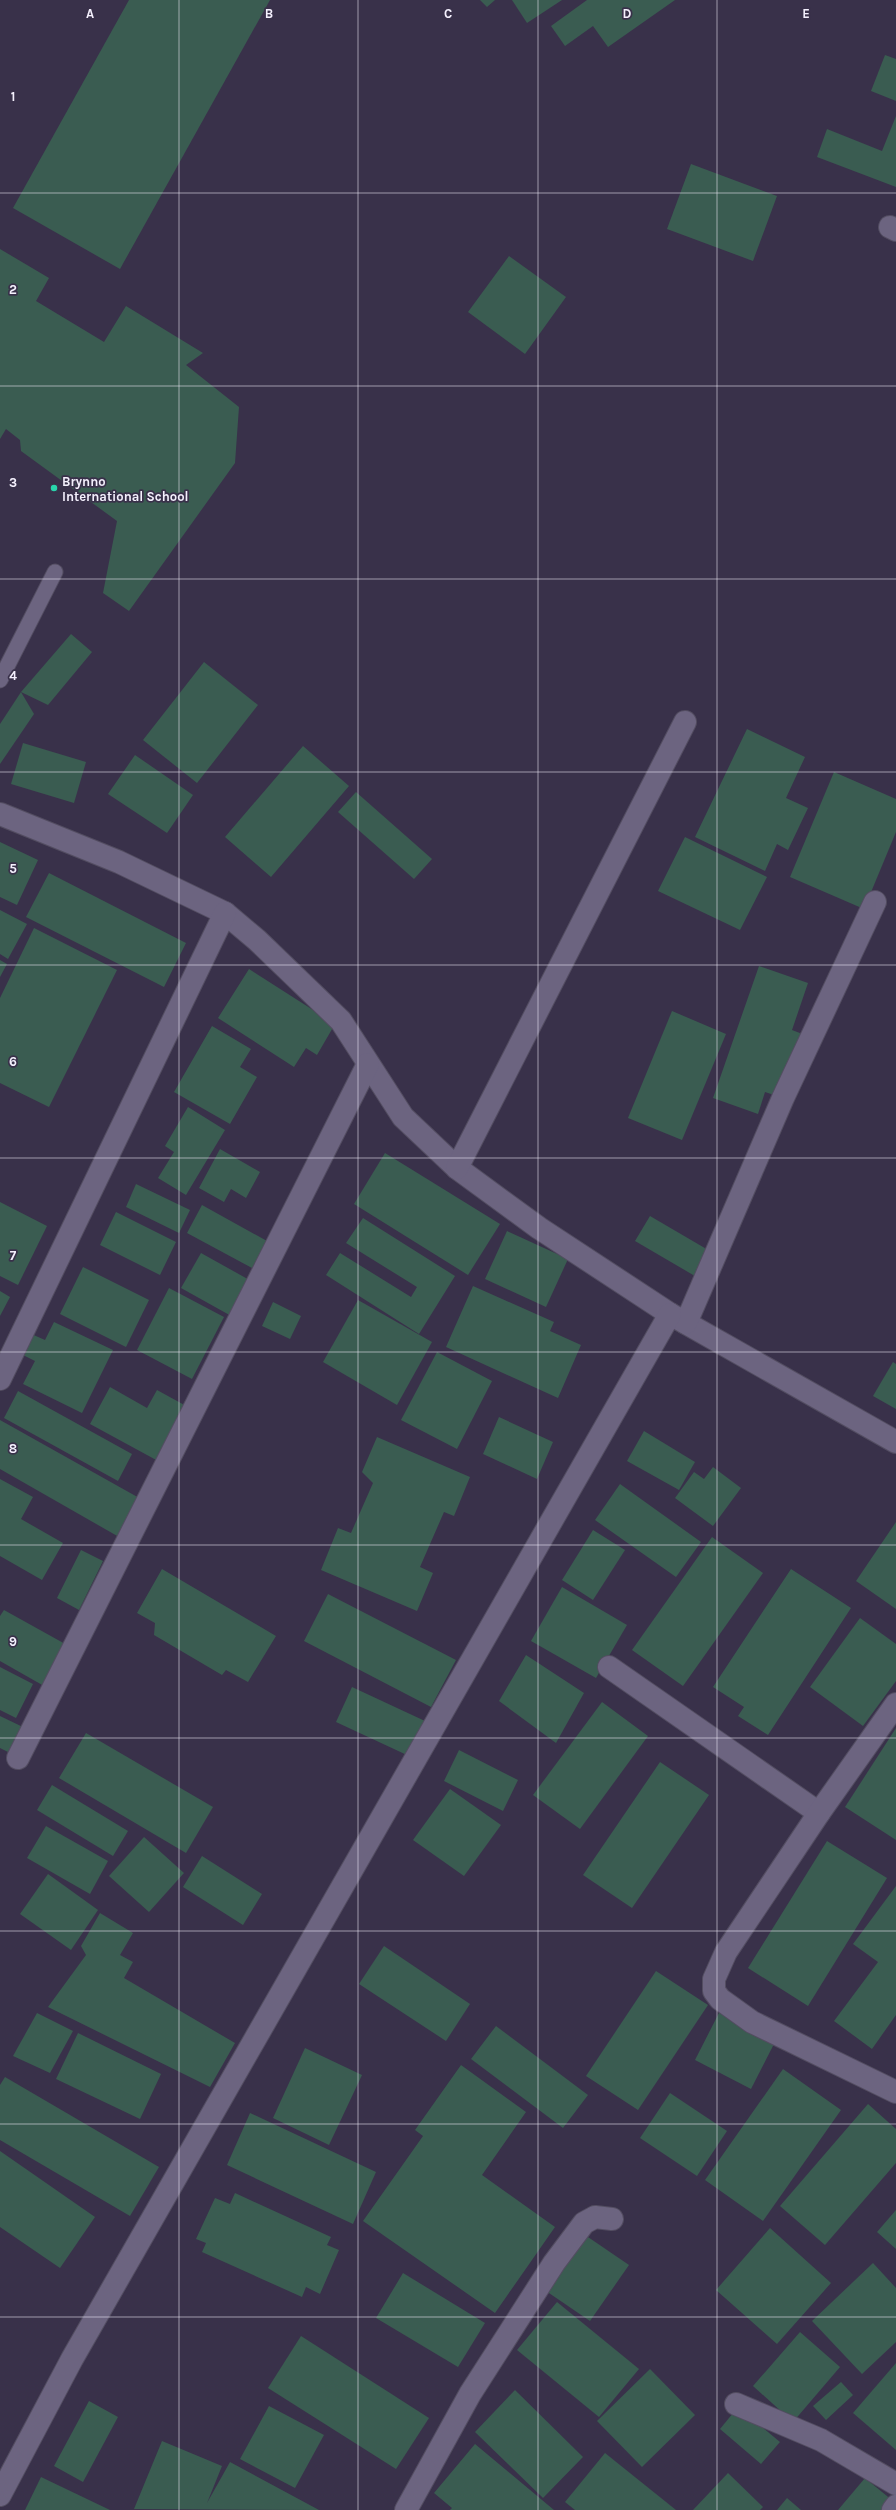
<svg xmlns="http://www.w3.org/2000/svg" width="896" height="2510" viewBox="0 0 896 2510" font-family="Karla,sans-serif">
<style>
.building{fill:#3a5c51}
.lines{fill:none;stroke-linecap:round;stroke-linejoin:round}
.lane-casing{stroke:#534d61;stroke-width:17}
.street-casing{stroke:#534d61;stroke-width:24}
.lane{stroke:#6c6480;stroke-width:15}
.street{stroke:#6c6480;stroke-width:22}
.grid{fill:none;stroke:#f4f0fd;stroke-width:1;stroke-opacity:0.55}
.poi-dot{fill:#29d5ac;stroke:#39314a;stroke-width:1.5}
.labels{text-anchor:middle;dominant-baseline:central;stroke-width:3.5;stroke-linejoin:round;paint-order:stroke}
.poi-label{font-size:13px;font-weight:bold;fill:#f4f0fd;stroke:#39314a;text-anchor:start}
.grid-label{font-size:13px;text-anchor:middle;font-weight:bold;fill:#f4f0fd;stroke:#39314a;stroke-width:3.5;stroke-linejoin:round;paint-order:stroke}
</style>
<rect width="100%" height="100%" fill="#39314a"/>
<g class="building">
<polygon points="129,0 270,0 120,269 13,208"/>
<polygon points="480,0 495,0 487,7"/>
<polygon points="512,0 562,0 527,23"/>
<polygon points="587,0 675,0 608,47 593,26 565,46 551,26"/>
<polygon points="885,55 896,59 896,101 871,91"/>
<polygon points="896,116 896,187 817,157 827,129 882,151"/>
<polygon points="691,164 777,196 753,261 667,229"/>
<polygon points="0,249 49,278 36,301 104,342 126,306 203,353 186,365 239,407 235,463 129,611 103,593 117,521 21,451 20,440 6,429 0,439"/>
<polygon points="509,256 566,297 525,354 468,312"/>
<polygon points="71,634 92,652 48,705 21,692"/>
<polygon points="204,662 258,705 197,783 143,740"/>
<polygon points="21,692 34,714 0,764 0,724"/>
<polygon points="747,729 805,757 786,798 808,808 788,850 777,844 765,871 695,837"/>
<polygon points="23,743 86,762 74,803 11,784"/>
<polygon points="303,746 349,786 271,877 225,837"/>
<polygon points="135,755 193,795 167,833 108,794"/>
<polygon points="834,772 896,799 896,832 864,909 790,877"/>
<polygon points="356,792 432,859 414,879 338,812"/>
<polygon points="685,837 767,877 740,930 658,891"/>
<polygon points="0,842 38,860 17,905 0,897"/>
<polygon points="49,873 186,943 164,987 26,917"/>
<polygon points="0,910 27,924 8,959 0,954"/>
<polygon points="34,928 117,970 49,1107 0,1083 0,998"/>
<polygon points="0,960 7,964 0,977"/>
<polygon points="759,966 808,983 792,1030 805,1035 783,1098 765,1092 758,1114 713,1098"/>
<polygon points="249,969 335,1024 317,1055 306,1048 294,1067 218,1018"/>
<polygon points="672,1011 726,1034 682,1140 628,1118"/>
<polygon points="212,1026 251,1049 240,1067 257,1077 230,1124 174,1092"/>
<polygon points="188,1107 225,1130 186,1195 158,1178 174,1152 165,1146"/>
<polygon points="220,1149 260,1172 246,1198 231,1189 224,1202 199,1188"/>
<polygon points="385,1153 500,1224 468,1275 354,1204"/>
<polygon points="136,1184 190,1210 179,1233 126,1207"/>
<polygon points="0,1202 47,1226 18,1285 0,1276"/>
<polygon points="202,1205 267,1241 252,1268 187,1233"/>
<polygon points="116,1212 176,1242 160,1275 100,1245"/>
<polygon points="650,1216 715,1254 700,1279 635,1241"/>
<polygon points="363,1218 455,1276 419,1334 326,1275 340,1253 411,1297 417,1287 346,1243"/>
<polygon points="507,1231 568,1259 546,1307 485,1279"/>
<polygon points="201,1253 253,1282 233,1317 181,1288"/>
<polygon points="83,1267 149,1300 126,1347 60,1314"/>
<polygon points="473,1286 554,1322 550,1331 581,1345 558,1398 446,1347"/>
<polygon points="169,1288 224,1317 192,1379 137,1350"/>
<polygon points="0,1291 10,1297 0,1316"/>
<polygon points="358,1300 432,1342 397,1405 323,1362"/>
<polygon points="273,1302 301,1316 290,1339 262,1326"/>
<polygon points="54,1322 113,1350 82,1413 23,1384 35,1361 19,1353 29,1333 45,1340"/>
<polygon points="437,1352 492,1381 457,1449 401,1420"/>
<polygon points="893,1362 896,1364 896,1409 873,1396"/>
<polygon points="110,1387 147,1408 157,1390 188,1407 158,1461 90,1424"/>
<polygon points="18,1391 132,1454 118,1481 4,1418"/>
<polygon points="499,1417 553,1442 537,1479 483,1454"/>
<polygon points="0,1420 141,1499 119,1537 0,1469"/>
<polygon points="644,1431 695,1462 679,1490 627,1461"/>
<polygon points="377,1437 470,1477 454,1516 444,1512 420,1567 433,1573 417,1611 321,1570 338,1528 351,1533 373,1483 362,1472"/>
<polygon points="713,1467 741,1488 713,1526 675,1498 694,1472 704,1479"/>
<polygon points="0,1479 33,1497 21,1519 63,1543 42,1580 0,1556"/>
<polygon points="620,1484 701,1542 676,1577 595,1520"/>
<polygon points="896,1522 896,1609 856,1581"/>
<polygon points="593,1530 625,1550 593,1600 562,1580"/>
<polygon points="712,1537 763,1573 683,1686 632,1650"/>
<polygon points="81,1550 103,1561 79,1610 57,1598"/>
<polygon points="162,1569 276,1636 248,1682 226,1670 222,1675 154,1635 155,1623 137,1613"/>
<polygon points="791,1569 851,1608 768,1735 738,1716 744,1707 713,1687"/>
<polygon points="562,1587 627,1625 596,1678 531,1641"/>
<polygon points="328,1594 456,1660 431,1707 304,1641"/>
<polygon points="4,1610 67,1645 44,1686 0,1661 0,1616"/>
<polygon points="860,1618 896,1644 896,1681 863,1726 810,1687"/>
<polygon points="526,1655 584,1693 556,1743 499,1701"/>
<polygon points="0,1667 33,1684 16,1718 0,1710"/>
<polygon points="352,1687 425,1721 409,1756 336,1722"/>
<polygon points="602,1702 648,1736 580,1829 533,1795"/>
<polygon points="0,1716 25,1728 12,1754 0,1748"/>
<polygon points="896,1728 896,1840 845,1807"/>
<polygon points="86,1733 213,1807 186,1853 59,1778"/>
<polygon points="459,1750 518,1780 503,1811 444,1781"/>
<polygon points="660,1762 709,1795 632,1908 583,1875"/>
<polygon points="52,1785 128,1831 113,1856 37,1810"/>
<polygon points="450,1789 501,1825 464,1876 413,1840"/>
<polygon points="46,1826 108,1861 90,1894 27,1858"/>
<polygon points="144,1837 184,1873 149,1912 109,1876"/>
<polygon points="827,1841 887,1878 808,2006 748,1968"/>
<polygon points="202,1856 262,1894 243,1925 183,1887"/>
<polygon points="48,1874 98,1910 71,1950 20,1914"/>
<polygon points="896,1886 896,2015 872,2049 834,2021 878,1962 853,1944"/>
<polygon points="100,1913 133,1933 120,1955 133,1962 124,1978 235,2043 210,2087 48,2007 86,1955 81,1946"/>
<polygon points="384,1946 470,2004 446,2041 359,1984"/>
<polygon points="656,1971 708,2005 638,2110 586,2076"/>
<polygon points="721,2009 777,2038 751,2089 695,2060"/>
<polygon points="37,2013 73,2031 50,2073 13,2056"/>
<polygon points="496,2026 588,2095 563,2128 471,2059"/>
<polygon points="78,2033 161,2074 140,2119 56,2079"/>
<polygon points="305,2048 362,2075 329,2145 273,2118"/>
<polygon points="461,2065 526,2112 482,2175 555,2227 495,2313 363,2221 423,2136 415,2130"/>
<polygon points="783,2069 841,2110 763,2221 705,2180"/>
<polygon points="5,2077 159,2167 130,2216 0,2140 0,2085"/>
<polygon points="670,2093 727,2131 697,2176 640,2138"/>
<polygon points="868,2104 896,2129 896,2163 825,2245 780,2206"/>
<polygon points="250,2113 376,2172 353,2224 227,2165"/>
<polygon points="0,2151 95,2217 60,2268 0,2227"/>
<polygon points="235,2193 331,2237 327,2245 339,2250 320,2294 306,2287 302,2297 202,2252 206,2243 196,2239 215,2198 230,2204"/>
<polygon points="896,2210 896,2249 877,2232"/>
<polygon points="770,2228 831,2283 777,2344 716,2290"/>
<polygon points="585,2235 629,2265 590,2321 546,2291"/>
<polygon points="873,2263 896,2288 896,2342 862,2374 812,2321"/>
<polygon points="403,2273 485,2323 458,2367 376,2318"/>
<polygon points="557,2302 639,2369 599,2417 517,2350"/>
<polygon points="800,2332 840,2367 793,2422 753,2386"/>
<polygon points="301,2336 429,2418 396,2469 268,2388"/>
<polygon points="896,2363 896,2450 853,2413"/>
<polygon points="650,2369 695,2415 642,2467 597,2421"/>
<polygon points="841,2382 853,2395 826,2420 813,2406"/>
<polygon points="515,2390 583,2457 543,2498 475,2432"/>
<polygon points="89,2401 118,2417 83,2482 54,2466"/>
<polygon points="269,2406 324,2435 295,2488 240,2459"/>
<polygon points="738,2407 780,2442 761,2464 720,2429"/>
<polygon points="162,2441 222,2466 207,2503 230,2462 319,2510 134,2509"/>
<polygon points="475,2444 554,2510 450,2510 452,2508 434,2493"/>
<polygon points="605,2453 676,2510 575,2510 565,2502"/>
<polygon points="728,2473 763,2507 760,2510 693,2510"/>
<polygon points="41,2477 110,2510 25,2510"/>
<polygon points="865,2478 893,2501 885,2510 838,2510"/>
<polygon points="787,2498 801,2510 777,2510"/>
</g>
<g class="lines">
<g class="lane-casing">
<polyline id="lane" points="0,680 55,572"/>
</g>
<g class="street-casing">
<g id="street">
<polyline points="890,227 896,230"/>
<polyline points="0,814 119,862 225,913 257,940 341,1021 403,1117 457,1168 539,1228 670,1314 896,1442"/>
<polyline points="457,1168 685,722"/>
<polyline points="686,1323 783,1098 875,902"/>
<polyline points="0,1379 225,913"/>
<polyline points="609,1667 819,1813"/>
<polyline points="896,1704 819,1813 726,1952 714,1979 714,1991 720,1999 752,2022 896,2092"/>
<polyline points="18,1758 368,1064"/>
<polyline points="736,2404 821,2440 896,2484"/>
<polyline points="0,2495 72,2359 670,1314"/>
<polyline points="406,2510 470,2394 554,2263 584,2223 595,2217 612,2219"/>
<polyline points="893,2510 896,2506"/>
</g>
</g>
<use href="#lane" class="lane"/>
<use href="#street" class="street"/>
</g>
<path class="grid" d="M179,0v2510M358,0v2510M538,0v2510M717,0v2510M0,193h896M0,386h896M0,579h896M0,772h896M0,965h896M0,1158h896M0,1352h896M0,1545h896M0,1738h896M0,1931h896M0,2124h896M0,2317h896"/>
<circle class="poi-dot" cx="54" cy="488" r="4"/>
<g class="labels">
<g class="poi-label">
<text x="62" y="481">Brynno<tspan x="62" dy="15">International School</tspan></text>
</g>
</g>
<g class="grid-label">
<text x="90" y="18">A</text>
<text x="269" y="18">B</text>
<text x="448" y="18">C</text>
<text x="627" y="18">D</text>
<text x="806" y="18">E</text>
<text x="13" y="101">1</text>
<text x="13" y="294">2</text>
<text x="13" y="487">3</text>
<text x="13" y="680">4</text>
<text x="13" y="873">5</text>
<text x="13" y="1066">6</text>
<text x="13" y="1260">7</text>
<text x="13" y="1453">8</text>
<text x="13" y="1646">9</text>
</g>
</svg>
